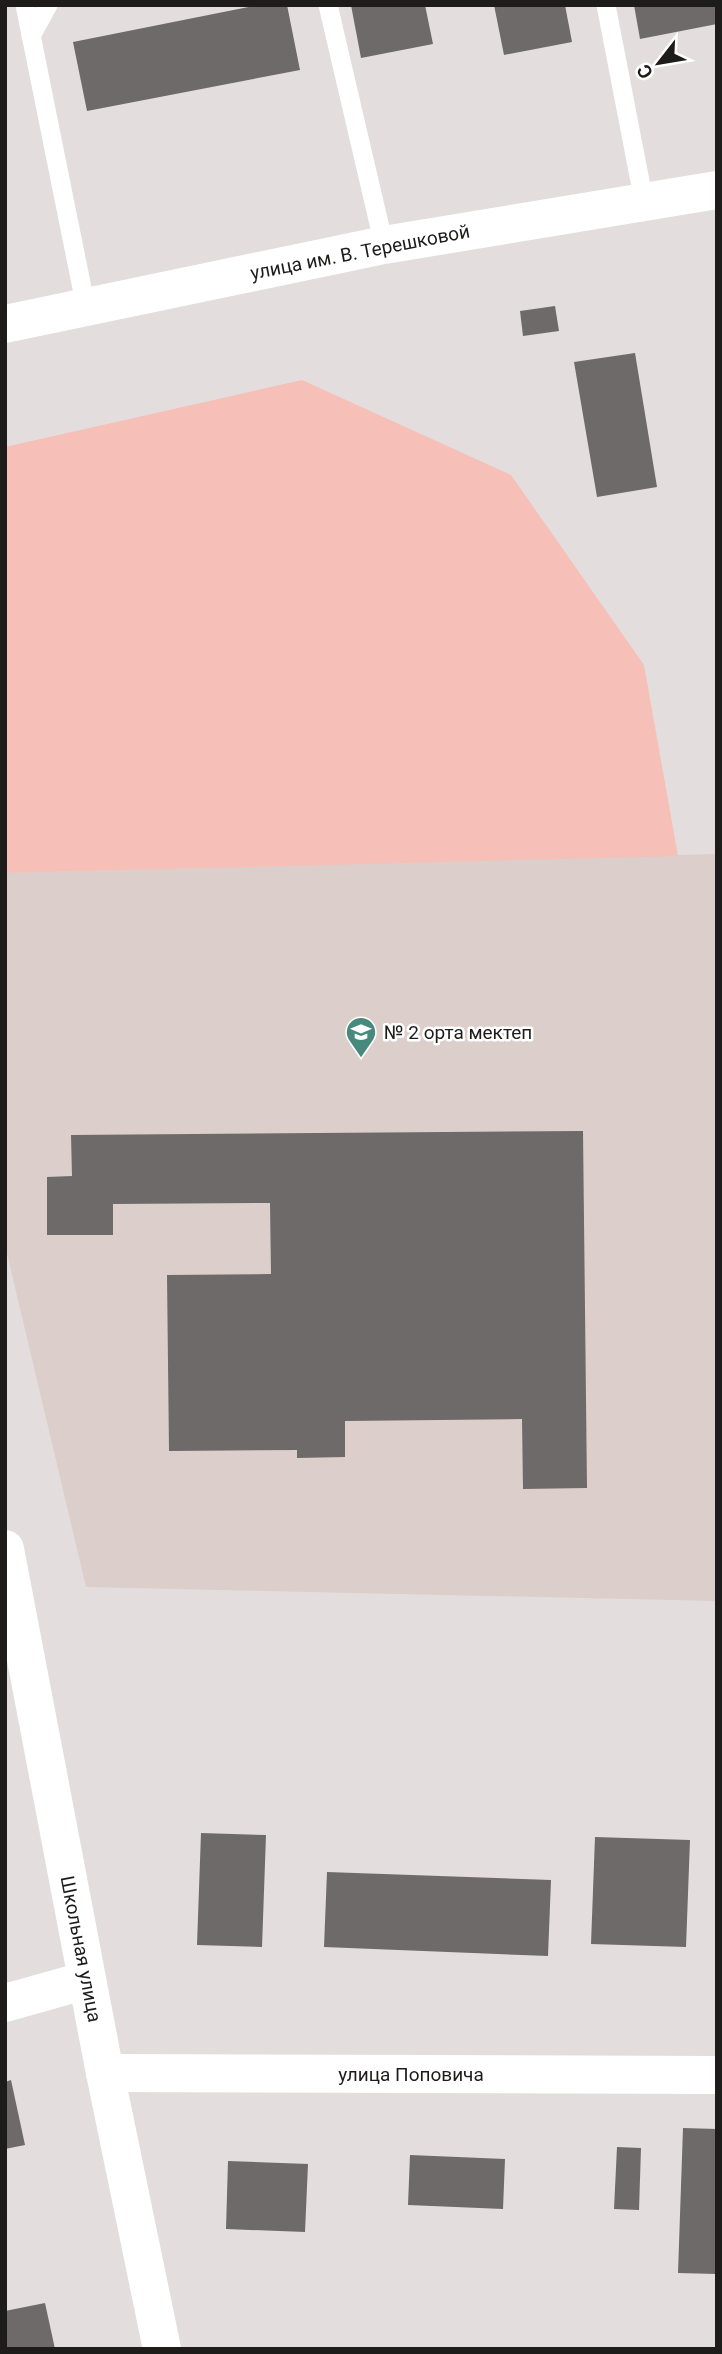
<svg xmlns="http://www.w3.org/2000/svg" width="722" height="2354" viewBox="0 0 722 2354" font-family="Roboto,sans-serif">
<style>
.built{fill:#dbcecb}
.green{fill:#f6bfb7}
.building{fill:#6e6a69}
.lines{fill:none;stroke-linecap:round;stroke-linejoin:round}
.service{stroke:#fff;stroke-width:19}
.minor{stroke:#fff;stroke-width:38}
.labels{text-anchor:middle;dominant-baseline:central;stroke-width:5;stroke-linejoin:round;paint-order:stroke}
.street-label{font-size:19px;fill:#1d1c1b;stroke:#fff}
.poi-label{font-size:19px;fill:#1d1c1b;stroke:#fff;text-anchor:start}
</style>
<rect width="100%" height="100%" fill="#e3dedd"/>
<polygon class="built" points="717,854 717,1601 86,1587 5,1245 5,873"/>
<polygon class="green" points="302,380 511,475 644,665 678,856 5,873 5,447"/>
<g class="building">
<polygon points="259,5 287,5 300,70 87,111 73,42"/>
<polygon points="351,5 425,5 433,44 361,58"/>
<polygon points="494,5 565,5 572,42 504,55"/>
<polygon points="634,5 717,5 717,24 640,39"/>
<polygon points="555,306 559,331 523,336 520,311"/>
<polygon points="635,353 657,487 597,497 574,362"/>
<polygon points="583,1131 587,1488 523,1489 522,1419 345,1421 345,1457 297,1458 297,1450 169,1451 167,1275 271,1274 270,1203 113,1204 113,1235 47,1235 47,1177 72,1176 71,1135"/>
<polygon points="201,1833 266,1835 262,1947 197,1945"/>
<polygon points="595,1837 690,1840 686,1947 591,1944"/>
<polygon points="327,1872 551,1880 548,1956 324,1947"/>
<polygon points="11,2080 25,2145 5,2149 5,2082"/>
<polygon points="683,2128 717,2129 717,2274 678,2273"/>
<polygon points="617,2147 641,2148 639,2210 614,2209"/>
<polygon points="410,2155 505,2159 503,2209 408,2205"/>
<polygon points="228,2161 308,2164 305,2232 226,2229"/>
<polygon points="45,2303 55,2349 5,2349 5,2311"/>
</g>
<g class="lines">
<g class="service">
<polyline points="25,5 86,308"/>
<polyline points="328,5 384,245"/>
<polyline points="606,5 644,202"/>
<polyline points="31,36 48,5"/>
</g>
<g class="minor">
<polyline points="5,324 384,245 717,190"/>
<polyline points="5,1549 105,2073 162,2349"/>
<polyline points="5,2003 87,1980"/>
<polyline points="105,2073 717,2075"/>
</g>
</g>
<defs>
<g id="school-pin" transform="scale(1.575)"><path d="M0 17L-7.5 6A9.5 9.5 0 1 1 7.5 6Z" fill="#478a7d" stroke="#fff"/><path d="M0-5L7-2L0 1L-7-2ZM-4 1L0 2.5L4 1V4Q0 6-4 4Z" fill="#fff"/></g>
</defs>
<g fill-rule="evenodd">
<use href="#school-pin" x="361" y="1032"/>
</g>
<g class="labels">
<g class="street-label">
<text transform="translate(360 252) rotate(-11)">улица им. В. Терешковой</text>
<text transform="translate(81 1949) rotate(79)">Школьная улица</text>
<text x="411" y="2074">улица Поповича</text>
</g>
<g class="poi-label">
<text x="384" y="1032">№ 2 орта мектеп</text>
</g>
</g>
<rect width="722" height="2354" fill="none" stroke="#1d1c1b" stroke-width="14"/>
<g transform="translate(659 63) rotate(239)" stroke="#ffffff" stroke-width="5" paint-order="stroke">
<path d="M0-5L12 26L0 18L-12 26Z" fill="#1d1c1b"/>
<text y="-10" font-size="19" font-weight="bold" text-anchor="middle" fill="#1d1c1b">С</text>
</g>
</svg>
